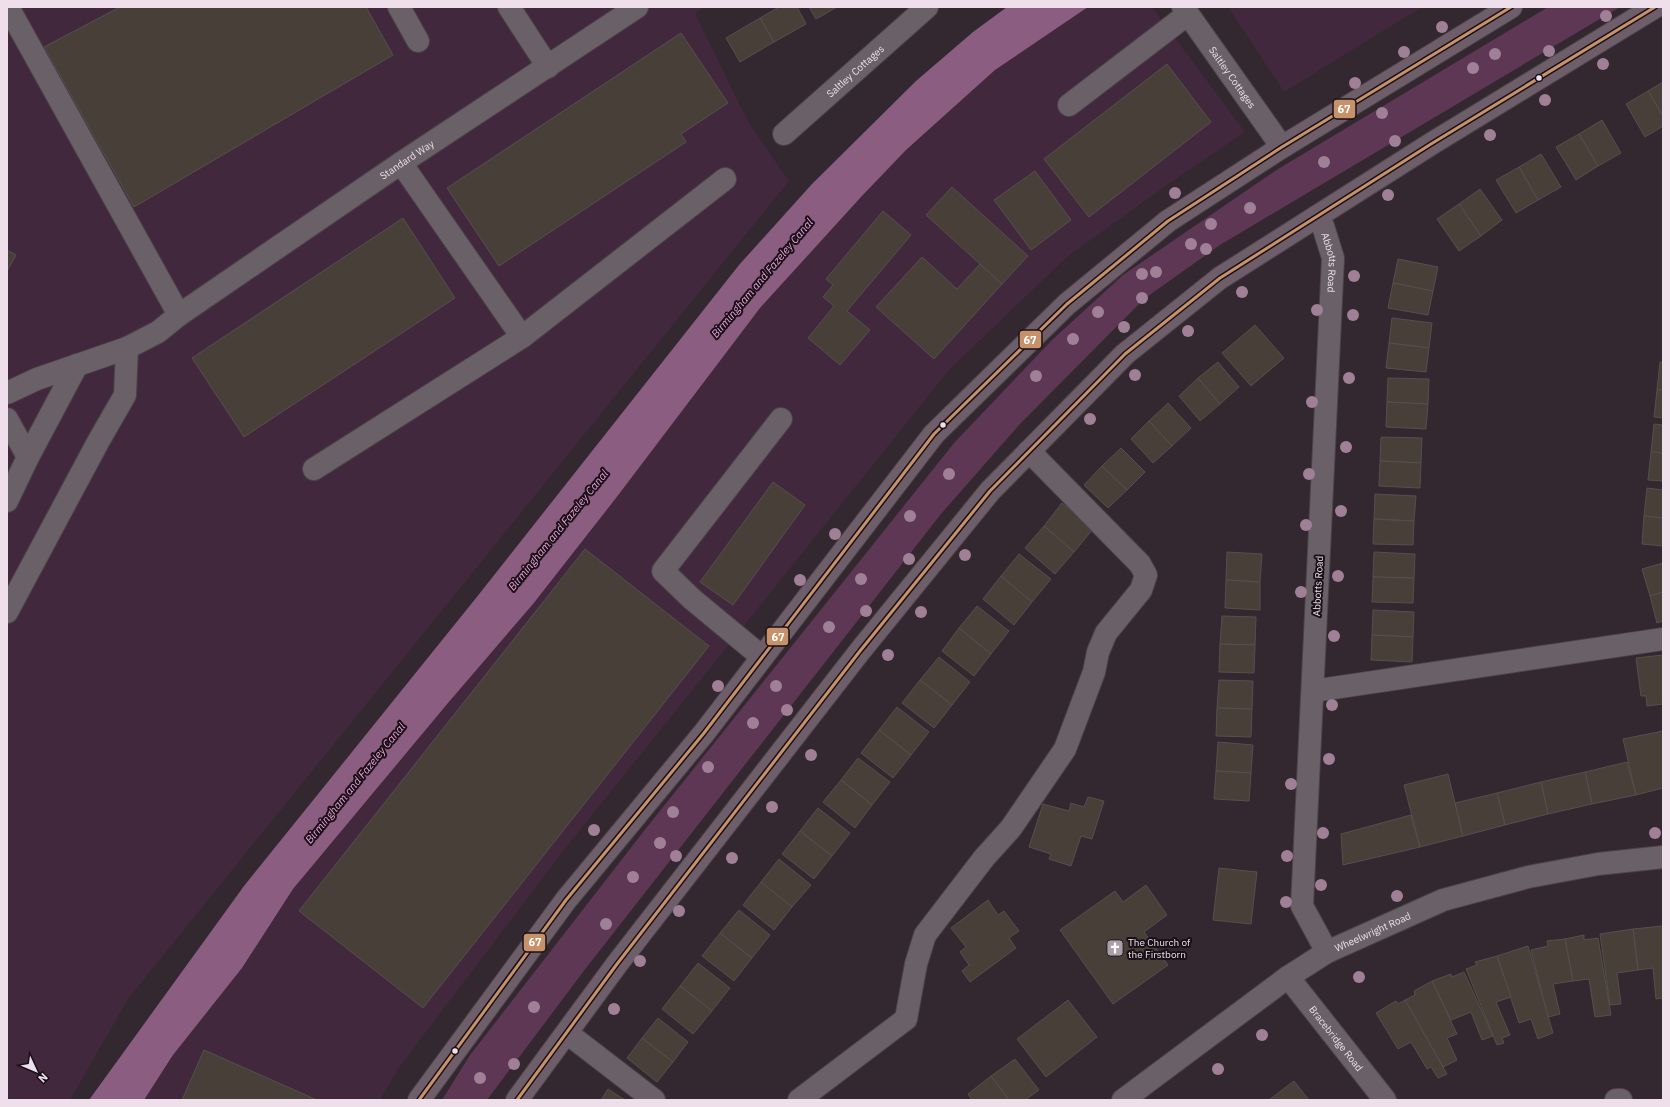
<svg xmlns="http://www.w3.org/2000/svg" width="1670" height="1107" viewBox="0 0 1670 1107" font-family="'IBM Plex Sans',sans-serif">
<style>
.built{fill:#42283c}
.green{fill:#5d3754}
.water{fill:#8b5d80}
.building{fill:#484038;stroke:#564f4e}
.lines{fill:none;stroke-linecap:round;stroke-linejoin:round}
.minor-casing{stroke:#4c424a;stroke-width:24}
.highway-casing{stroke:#4c424a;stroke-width:24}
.minor{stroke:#6a6067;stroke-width:22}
.highway{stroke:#6e5e6a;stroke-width:22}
.bus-1-casing{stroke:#191017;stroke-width:6}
.bus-1{stroke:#c7916a;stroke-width:3}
.tree{fill:#9f8097}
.bus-dot{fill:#eedfea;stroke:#191017;stroke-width:1.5}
.labels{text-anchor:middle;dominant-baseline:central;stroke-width:4;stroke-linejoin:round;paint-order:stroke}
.street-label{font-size:10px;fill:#eedfea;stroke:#191017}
.poi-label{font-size:10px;fill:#eedfea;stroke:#191017;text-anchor:start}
.water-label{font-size:11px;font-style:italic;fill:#eca1da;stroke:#191017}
.line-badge{stroke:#191017;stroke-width:1.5}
.badge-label{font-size:11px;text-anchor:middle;font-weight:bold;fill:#fff}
</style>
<rect width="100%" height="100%" fill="#332730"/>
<g class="built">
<polygon points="7,7 704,7 695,14 750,125 789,181 128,999 70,1100 7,1100"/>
<polygon points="1088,7 1152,7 1245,132 1174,180 1067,257 949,370 560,855 398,1069 380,1100 144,1100 173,1055 242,968 293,889 448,703 760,308 861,197 906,150 995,70"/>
<polygon points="1228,7 1422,7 1284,92"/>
</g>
<polygon class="green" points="1548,7 1620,7 1220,245 1144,299 1019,425 941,514 583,972 487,1100 442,1100 470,1055 647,827 859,562 954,443 1052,340 1123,275 1278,169"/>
<polygon class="water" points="1007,7 1088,7 995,70 906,150 861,197 760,308 616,498 533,604 448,703 293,889 242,968 173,1055 144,1100 89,1100 244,886 476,598 739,265 812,184 916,81 973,32"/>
<g class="building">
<polygon points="120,7 366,7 393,55 134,207 44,47"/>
<polygon points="779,7 797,7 806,24 774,42 760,18"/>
<polygon points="809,7 837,7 816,19"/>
<polygon points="760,18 774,42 740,62 726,38"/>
<polygon points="681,33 728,103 681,134 686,142 499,266 447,188"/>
<polygon points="1167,64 1211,122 1089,217 1044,159"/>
<polygon points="1663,82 1663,116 1648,91"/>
<polygon points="1648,91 1663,116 1663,126 1645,137 1626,104"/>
<polygon points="1602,120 1621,153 1598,166 1579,134"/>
<polygon points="1579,134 1598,166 1576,180 1556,147"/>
<polygon points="1541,154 1561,187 1538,200 1519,167"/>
<polygon points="1519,167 1538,200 1516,213 1496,180"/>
<polygon points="1035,171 1071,220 1031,250 994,200"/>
<polygon points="952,187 1028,256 1002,284 926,215"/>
<polygon points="1480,189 1502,220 1481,236 1459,204"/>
<polygon points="1459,204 1481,236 1459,251 1437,219"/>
<polygon points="883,211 911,235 847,311 870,330 840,365 808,338 834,306 823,297 833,285 826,279"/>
<polygon points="403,218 455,298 244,437 192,358"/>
<polygon points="7,250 16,255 7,271"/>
<polygon points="922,257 957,289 980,264 1002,284 934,359 876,307"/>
<polygon points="1398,259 1438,267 1433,291 1393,283"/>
<polygon points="1393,283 1433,291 1428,315 1388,308"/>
<polygon points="1392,318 1432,323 1429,348 1389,343"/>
<polygon points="1255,325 1284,358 1251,386 1222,353"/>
<polygon points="1389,343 1429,348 1426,372 1386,368"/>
<polygon points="1218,362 1239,387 1220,404 1198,378"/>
<polygon points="1660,362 1663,362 1663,390 1657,390"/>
<polygon points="1198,378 1220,404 1200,421 1179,396"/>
<polygon points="1388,378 1429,379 1428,404 1387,402"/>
<polygon points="1657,390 1663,390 1663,418 1654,417"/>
<polygon points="1387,402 1428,404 1426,429 1386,427"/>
<polygon points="1168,403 1191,428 1172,446 1149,421"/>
<polygon points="1149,421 1172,446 1153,463 1131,439"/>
<polygon points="1654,424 1663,425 1663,453 1651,452"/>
<polygon points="1381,437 1422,438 1421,463 1380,461"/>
<polygon points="1121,448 1145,472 1127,490 1102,466"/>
<polygon points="1651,452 1663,453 1663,481 1648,480"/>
<polygon points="1380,461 1421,463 1420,488 1379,486"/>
<polygon points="1102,466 1127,490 1108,508 1084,485"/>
<polygon points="773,482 805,505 733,605 700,582"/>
<polygon points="1647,488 1663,490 1663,518 1644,516"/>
<polygon points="1375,494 1416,496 1414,521 1374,519"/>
<polygon points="1062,503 1093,529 1074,552 1044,526"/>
<polygon points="1644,516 1663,518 1663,546 1642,544"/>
<polygon points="1374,519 1414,521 1413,545 1373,544"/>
<polygon points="1044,526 1074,552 1055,574 1025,548"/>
<polygon points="585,549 709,646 423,1008 299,911"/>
<polygon points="1227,552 1262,554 1260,582 1226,580"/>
<polygon points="1374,552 1415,554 1414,578 1373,577"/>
<polygon points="1019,554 1051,579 1032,602 1001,576"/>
<polygon points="1663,563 1663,592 1650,596 1642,569"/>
<polygon points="1001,576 1032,602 1014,625 983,599"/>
<polygon points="1373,577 1414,578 1413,603 1372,602"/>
<polygon points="1226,580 1260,582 1260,610 1225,608"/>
<polygon points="1663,592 1663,621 1657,623 1650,596"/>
<polygon points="977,606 1009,631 991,654 959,628"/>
<polygon points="1373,610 1414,612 1413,637 1372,635"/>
<polygon points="1222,616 1256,617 1255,645 1220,644"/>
<polygon points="959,628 991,654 974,676 942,651"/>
<polygon points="1372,635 1413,637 1412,662 1371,660"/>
<polygon points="1220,644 1255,645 1254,673 1219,672"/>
<polygon points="1663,655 1663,704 1647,706 1646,696 1641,696 1636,658"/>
<polygon points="939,657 970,682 952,705 920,680"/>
<polygon points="920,680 952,705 934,728 902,703"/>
<polygon points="1219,680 1253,681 1252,709 1217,708"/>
<polygon points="897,707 929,732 911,755 879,730"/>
<polygon points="1217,708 1252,709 1251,737 1216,736"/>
<polygon points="879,730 911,755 893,778 861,753"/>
<polygon points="1663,731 1663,788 1636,795 1623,739"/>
<polygon points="1218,742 1253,745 1251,773 1216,771"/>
<polygon points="858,758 890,782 872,805 841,780"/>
<polygon points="1627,762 1636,795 1592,804 1585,772"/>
<polygon points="1216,771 1251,773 1249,801 1214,799"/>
<polygon points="1585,772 1592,804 1548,814 1541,782"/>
<polygon points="1448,774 1463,836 1420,847 1404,785"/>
<polygon points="841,780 872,805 855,828 823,802"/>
<polygon points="1541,782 1548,814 1505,825 1497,793"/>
<polygon points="1497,793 1505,825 1463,836 1455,803"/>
<polygon points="1088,797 1104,801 1092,839 1081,836 1071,866 1049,859 1051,854 1029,847 1043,804 1069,811 1071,803 1084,807"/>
<polygon points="818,808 850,833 832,856 800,831"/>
<polygon points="1411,815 1420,847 1343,865 1341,834"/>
<polygon points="800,831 832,856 814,879 782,854"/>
<polygon points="779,859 811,885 792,907 761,882"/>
<polygon points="1219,868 1257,872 1251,924 1213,920"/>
<polygon points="761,882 792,907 774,930 743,905"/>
<polygon points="1146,885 1167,915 1144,932 1168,965 1113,1004 1060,930 1115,891 1123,902"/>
<polygon points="988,900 998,915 1004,911 1019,931 1009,938 1016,948 970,982 962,971 969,965 960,952 966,947 951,928"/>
<polygon points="739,910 770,935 752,958 720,933"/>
<polygon points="1663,926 1663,998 1656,999 1653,968 1638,970 1633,929"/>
<polygon points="1633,929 1638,970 1617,973 1621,1004 1610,1005 1600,934"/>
<polygon points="720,933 752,958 734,981 702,956"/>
<polygon points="1584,935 1584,940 1598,938 1611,1015 1595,1017 1589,979 1573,981 1565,939"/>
<polygon points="1565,939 1573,981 1553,984 1560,1014 1548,1017 1531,950 1548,946 1547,941"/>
<polygon points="1528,946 1553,1033 1538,1039 1531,1019 1519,1023 1497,956"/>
<polygon points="1497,956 1511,997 1496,1002 1510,1035 1502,1038 1504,1043 1497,1045 1466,969 1477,965 1475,962"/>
<polygon points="698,963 730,988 712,1011 680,986"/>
<polygon points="1464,972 1493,1036 1482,1040 1471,1012 1451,1020 1432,981 1451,974 1452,977"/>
<polygon points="1432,981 1457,1034 1447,1038 1457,1060 1443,1067 1405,1000 1415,995 1414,991"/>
<polygon points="680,986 712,1011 693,1034 662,1009"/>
<polygon points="1068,1000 1097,1037 1046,1077 1017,1039"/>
<polygon points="1405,1000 1443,1067 1447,1074 1438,1078 1431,1067 1427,1069 1411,1042 1398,1049 1376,1013 1396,1001 1398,1004"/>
<polygon points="658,1018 688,1042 673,1062 642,1038"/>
<polygon points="642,1038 673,1062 657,1082 627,1058"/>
<polygon points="204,1050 317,1100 182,1100"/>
<polygon points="1015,1059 1039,1090 1025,1100 1009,1100 991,1076"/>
<polygon points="991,1076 1009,1100 972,1100 968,1094"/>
<polygon points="1294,1081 1309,1100 1269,1100"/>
<polygon points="608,1089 625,1100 601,1100"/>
</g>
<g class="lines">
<g class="minor-casing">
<g id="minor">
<polyline points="8,7 179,315"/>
<polyline points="399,7 418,41"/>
<polyline points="509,7 548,67"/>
<path id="s1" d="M1183,7l99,140"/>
<polyline points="1069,105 1188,14"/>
<path id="s2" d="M784,134l143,-127"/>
<polyline points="401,163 522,337"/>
<path id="s3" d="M1316,217l7,9 10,32 -31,648 25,46"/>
<path id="s4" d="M7,393l30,-14 90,-31 31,-16 21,-17 222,-152 236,-156"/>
<polyline points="7,419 28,457 7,501"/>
<polyline points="28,457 77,365"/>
<polyline points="314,469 522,337 725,179"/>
<polyline points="7,612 98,442 125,395 127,348"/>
<polyline points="762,657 692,599 663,571 781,419"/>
<polyline points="1313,691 1663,639"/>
<path id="s5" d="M1288,977l97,123"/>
<polyline points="567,1033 654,1100"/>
<polyline points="799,1100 906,1019 916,964 925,935 984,858 1011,828 1065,749 1094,672 1098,652 1106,633 1141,590 1146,575 1140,564 1029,451"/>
<path id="s6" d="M1123,1100l165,-123 39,-25 116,-52 85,-23 70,-13 65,-7"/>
<polyline points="1616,1100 1621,1100"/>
</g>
</g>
<g class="highway-casing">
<g id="highway">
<polyline points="419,1100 566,900 704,733 934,434 1067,304 1168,221 1282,147 1511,7"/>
<polyline points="517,1100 617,964 860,651 990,491 1125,354 1220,278 1431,144 1655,7"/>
</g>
</g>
<use href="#minor" class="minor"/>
<use href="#highway" class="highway"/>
<g class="bus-1-casing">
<g id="bus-1">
<polyline points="419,1100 566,900 704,733 934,434 1067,304 1168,221 1282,147 1511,7"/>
<polyline points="517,1100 617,964 860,651 990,491 1125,354 1220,278 1431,144 1655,7"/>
</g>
</g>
<use href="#bus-1" class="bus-1"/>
</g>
<g class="tree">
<circle cx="1606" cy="16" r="6"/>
<circle cx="1442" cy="27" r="6"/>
<circle cx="1549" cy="51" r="6"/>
<circle cx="1404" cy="52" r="6"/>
<circle cx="1495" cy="54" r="6"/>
<circle cx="1603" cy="64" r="6"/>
<circle cx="1473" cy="68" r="6"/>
<circle cx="1355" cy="83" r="6"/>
<circle cx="1545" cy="100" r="6"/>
<circle cx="1382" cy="113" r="6"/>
<circle cx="1490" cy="135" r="6"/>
<circle cx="1395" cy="141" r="6"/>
<circle cx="1324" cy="162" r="6"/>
<circle cx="1175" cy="193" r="6"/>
<circle cx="1388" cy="195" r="6"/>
<circle cx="1250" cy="208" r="6"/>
<circle cx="1211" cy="224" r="6"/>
<circle cx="1191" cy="244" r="6"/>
<circle cx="1206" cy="249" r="6"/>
<circle cx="1156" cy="272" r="6"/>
<circle cx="1142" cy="274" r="6"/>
<circle cx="1354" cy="276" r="6"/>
<circle cx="1242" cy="292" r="6"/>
<circle cx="1142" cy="298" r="6"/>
<circle cx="1317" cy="310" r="6"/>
<circle cx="1098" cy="312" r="6"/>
<circle cx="1353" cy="315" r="6"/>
<circle cx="1124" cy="327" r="6"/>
<circle cx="1188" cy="331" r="6"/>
<circle cx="1073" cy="339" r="6"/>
<circle cx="1135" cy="375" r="6"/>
<circle cx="1036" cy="376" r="6"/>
<circle cx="1349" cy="378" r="6"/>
<circle cx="1312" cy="402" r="6"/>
<circle cx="1090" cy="419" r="6"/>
<circle cx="1346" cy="447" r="6"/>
<circle cx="949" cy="474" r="6"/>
<circle cx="1309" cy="474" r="6"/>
<circle cx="1341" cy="511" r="6"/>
<circle cx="910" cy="516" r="6"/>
<circle cx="1306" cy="525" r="6"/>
<circle cx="835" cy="534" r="6"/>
<circle cx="965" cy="555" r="6"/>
<circle cx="909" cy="559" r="6"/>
<circle cx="1338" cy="576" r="6"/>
<circle cx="861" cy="579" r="6"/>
<circle cx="800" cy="580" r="6"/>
<circle cx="1301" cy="592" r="6"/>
<circle cx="866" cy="611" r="6"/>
<circle cx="921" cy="612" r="6"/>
<circle cx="829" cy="627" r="6"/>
<circle cx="1334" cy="636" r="6"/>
<circle cx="888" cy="655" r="6"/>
<circle cx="718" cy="686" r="6"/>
<circle cx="776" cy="686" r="6"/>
<circle cx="1332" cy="705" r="6"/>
<circle cx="787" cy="710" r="6"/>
<circle cx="753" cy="723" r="6"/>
<circle cx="811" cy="755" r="6"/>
<circle cx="1329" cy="759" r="6"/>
<circle cx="708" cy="767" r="6"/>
<circle cx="1291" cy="784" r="6"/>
<circle cx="772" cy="807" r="6"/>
<circle cx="673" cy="812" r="6"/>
<circle cx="594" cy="830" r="6"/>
<circle cx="1323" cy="833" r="6"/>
<circle cx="1655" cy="833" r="6"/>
<circle cx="660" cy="843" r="6"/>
<circle cx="676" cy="856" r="6"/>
<circle cx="1287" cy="856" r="6"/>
<circle cx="732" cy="858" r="6"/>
<circle cx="633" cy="877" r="6"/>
<circle cx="1321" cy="885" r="6"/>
<circle cx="1397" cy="896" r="6"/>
<circle cx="1286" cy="902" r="6"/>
<circle cx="679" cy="911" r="6"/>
<circle cx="606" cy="924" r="6"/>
<circle cx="640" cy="961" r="6"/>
<circle cx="1359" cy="977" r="6"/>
<circle cx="534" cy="1007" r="6"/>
<circle cx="614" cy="1009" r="6"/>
<circle cx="1262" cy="1035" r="6"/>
<circle cx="514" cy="1064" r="6"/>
<circle cx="1218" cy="1069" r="6"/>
<circle cx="480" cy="1078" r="6"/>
</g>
<defs>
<g id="church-square" transform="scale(0.9)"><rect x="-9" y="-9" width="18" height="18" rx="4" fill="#ad9fa9" stroke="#191017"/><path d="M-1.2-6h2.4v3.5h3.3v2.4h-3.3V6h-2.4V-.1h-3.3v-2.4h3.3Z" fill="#fff"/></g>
</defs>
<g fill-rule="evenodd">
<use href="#church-square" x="1115" y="948"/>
</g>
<g class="bus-dot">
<circle cx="1539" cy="78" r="3.5"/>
<circle cx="943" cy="425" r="3.5"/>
<circle cx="455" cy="1051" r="3.5"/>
</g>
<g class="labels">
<g class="street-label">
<text stroke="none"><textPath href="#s2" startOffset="95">Saltley Cottages</textPath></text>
<text stroke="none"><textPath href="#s1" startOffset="86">Saltley Cottages</textPath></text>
<text stroke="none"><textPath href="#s4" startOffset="466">Standard Way</textPath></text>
<text stroke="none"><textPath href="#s3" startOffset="49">Abbotts Road</textPath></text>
<text transform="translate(1318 586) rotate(-87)">Abbotts Road</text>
<text stroke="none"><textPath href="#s6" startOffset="302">Wheelwright Road</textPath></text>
<text stroke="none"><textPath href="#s5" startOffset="78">Bracebridge Road</textPath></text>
</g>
<g class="poi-label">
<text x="1128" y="942">The Church of<tspan x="1128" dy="12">the Firstborn</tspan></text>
</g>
<g class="water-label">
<text transform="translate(762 278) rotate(-50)">Birmingham and Fazeley Canal</text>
<text transform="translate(558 530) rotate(-51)">Birmingham and Fazeley Canal</text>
<text transform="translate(355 783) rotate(-51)">Birmingham and Fazeley Canal</text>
</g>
</g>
<g class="line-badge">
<rect x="1333" y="99" width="23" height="20" rx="4" fill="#c7916a"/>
<rect x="1019" y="330" width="23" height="19" rx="4" fill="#c7916a"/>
<rect x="766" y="627" width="23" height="19" rx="4" fill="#c7916a"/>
<rect x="523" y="933" width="23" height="19" rx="4" fill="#c7916a"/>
</g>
<g class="badge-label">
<text x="1344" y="113">67</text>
<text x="1030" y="344">67</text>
<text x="778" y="641">67</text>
<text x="535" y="946">67</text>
</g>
<rect width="1670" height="1107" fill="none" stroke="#eedfea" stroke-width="16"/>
<g transform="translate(36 1071) rotate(134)" stroke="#191017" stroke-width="3" paint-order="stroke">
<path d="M0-3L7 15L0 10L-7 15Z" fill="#eedfea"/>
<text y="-6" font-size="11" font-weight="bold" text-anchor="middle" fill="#eedfea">N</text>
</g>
</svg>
